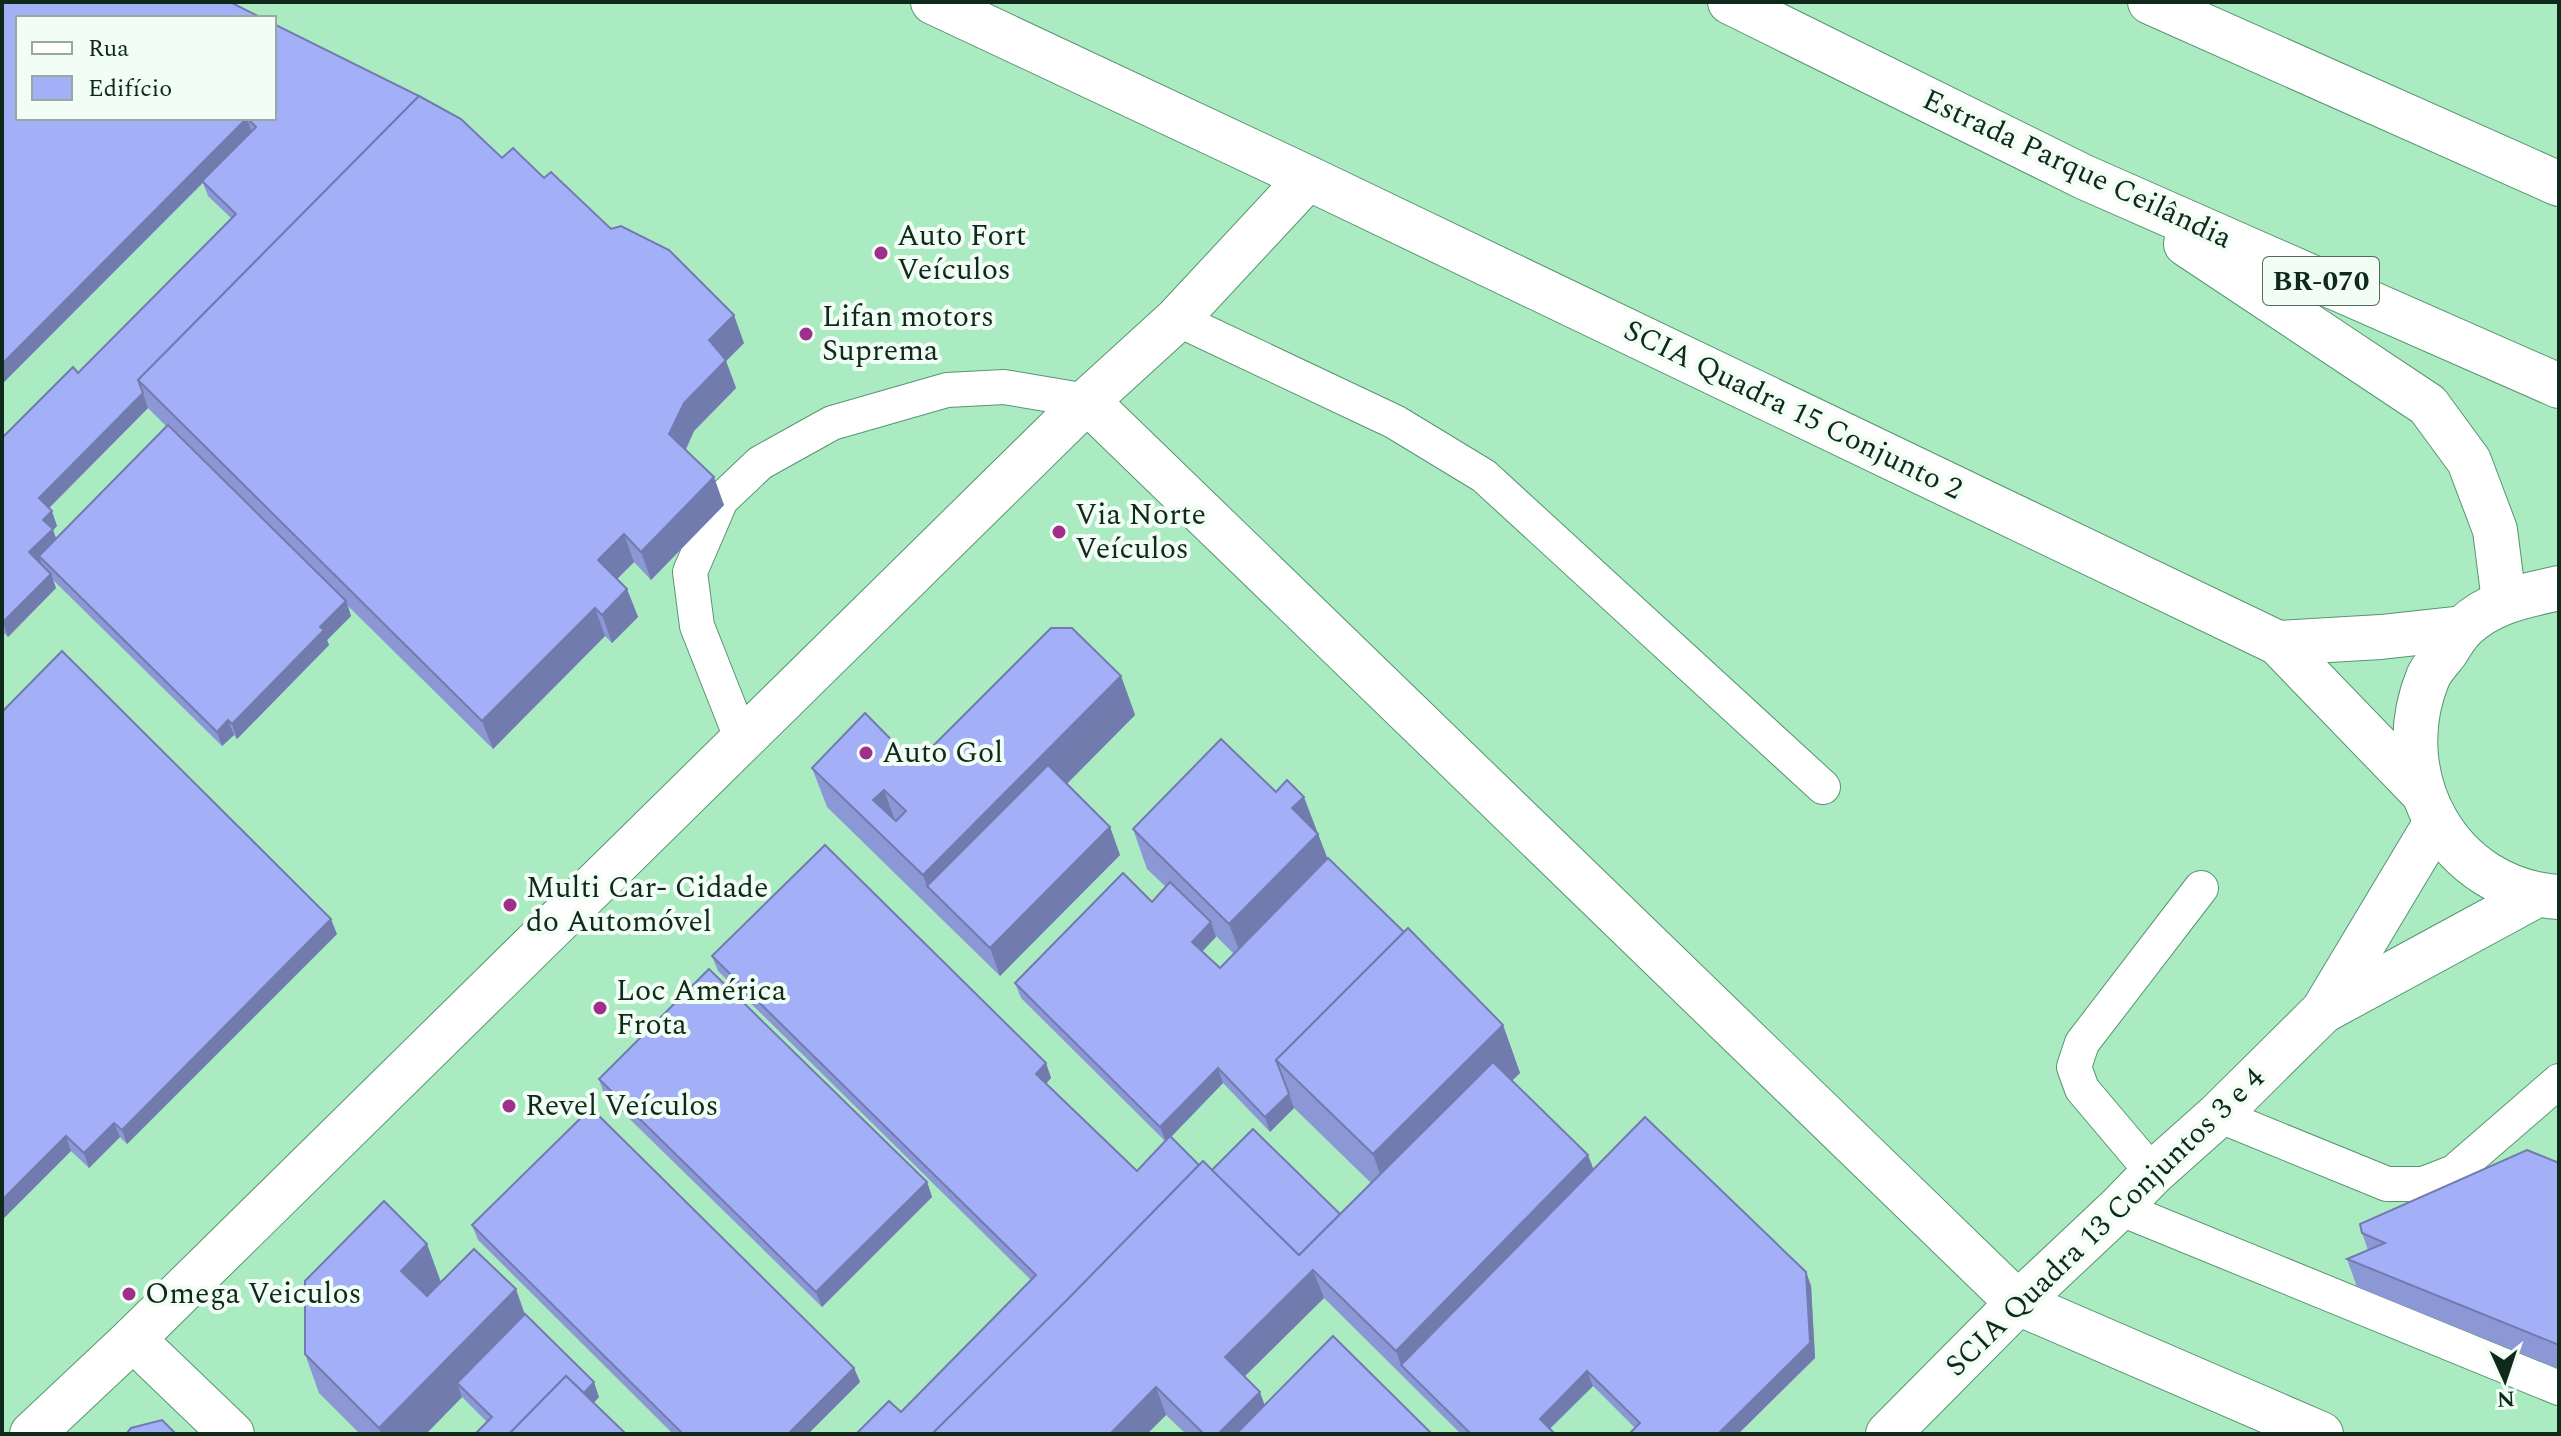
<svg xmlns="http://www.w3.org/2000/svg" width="2561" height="1436" viewBox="0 0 2561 1436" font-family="Spectral,serif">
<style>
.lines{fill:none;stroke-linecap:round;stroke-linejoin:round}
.service-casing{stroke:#57956f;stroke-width:36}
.minor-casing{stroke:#57956f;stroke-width:46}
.tertiary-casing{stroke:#57956f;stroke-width:46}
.motorway-casing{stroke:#57956f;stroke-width:46}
.service{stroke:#fff;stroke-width:34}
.minor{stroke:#fff;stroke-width:44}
.tertiary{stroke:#fff;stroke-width:44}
.motorway{stroke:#fff;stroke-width:44}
.wall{fill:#8c97d5;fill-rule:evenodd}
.shaded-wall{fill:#727bae}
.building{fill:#a3b0f8;stroke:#727bae;stroke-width:2;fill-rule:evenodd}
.poi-dot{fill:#a02f8c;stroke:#f2fef5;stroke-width:3}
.labels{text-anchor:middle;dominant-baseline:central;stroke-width:8;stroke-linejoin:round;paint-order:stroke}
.shield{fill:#f2fef5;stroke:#53695c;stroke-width:2}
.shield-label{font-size:28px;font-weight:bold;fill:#0f291a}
.street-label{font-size:30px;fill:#0f291a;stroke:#f2fef5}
.poi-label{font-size:30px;fill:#0f291a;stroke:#f2fef5;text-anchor:start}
</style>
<rect width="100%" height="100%" fill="#abebc2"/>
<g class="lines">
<g class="service-casing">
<g id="service">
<polyline points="1177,319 1395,422 1484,476 1823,787"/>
<polyline points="742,740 697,626 690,572 721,500 760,463 832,423 947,390 1004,387 1087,401"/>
<polyline points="2218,1115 2387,1184 2423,1184 2454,1172 2559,1081"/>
<polyline points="2153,1173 2082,1089 2074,1067 2082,1043 2201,888"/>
<polyline points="2119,1208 2559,1388"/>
</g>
</g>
<g class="minor-casing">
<g id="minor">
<polyline points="1087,401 2018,1303 2321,1434"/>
<polyline points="2325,1010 2535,896"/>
<polyline points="133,1339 232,1434"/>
<polyline points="32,1434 133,1339 1087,401 1177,319 1308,178"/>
<polyline points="1888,1434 2018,1303 2119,1208 2153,1173 2218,1115 2323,1011 2435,824"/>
</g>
</g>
<g class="tertiary-casing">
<g id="tertiary">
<polyline points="933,2 1308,178 2278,643 2421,791"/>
<path d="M2559,588c-35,8 -67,13 -95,39 -7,7 -13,17 -18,25 -6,8 -14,16 -18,25 -41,100 21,213 131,220"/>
<polyline points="2278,643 2381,637 2463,628"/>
</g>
</g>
<g class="motorway-casing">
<g id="motorway">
<polyline points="1730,2 2084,177 2559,386"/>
<polyline points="2150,2 2559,184"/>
<polyline points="2186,244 2428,405 2469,461 2495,530 2504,601"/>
</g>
</g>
<use href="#service" class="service"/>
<use href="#minor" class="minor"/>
<use href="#tertiary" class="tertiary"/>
<use href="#motorway" class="motorway"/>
</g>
<g class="wall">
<path d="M2,2l272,116 228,40 42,20 67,51 133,114 -18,18 10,27 -42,43 -8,19 38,55 -73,75 -17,-18 -17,17 10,10 11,28 -26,26 -7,-7 -112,113 -145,-143 3,10 -24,24 2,5 -92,94 -3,-4 -12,11 -169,-166 3,8 -48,49 -6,-6v-193l76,-65 153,-155 -23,-22 -5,-13 -201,201zM148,408l18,18 -110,112 -3,-8 4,-4 -8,-18z"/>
<polygon points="1121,676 1135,715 1067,784 1110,827 1120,855 1000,976 827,807 812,768 915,764"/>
<polygon points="2,712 337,934 127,1144 120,1137 89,1168 71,1151 2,1220"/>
<path d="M1133,829l184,3 10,26 176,167 17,48 -8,7 81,89 213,103 5,14 4,72 -77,76h-109l6,-6 -42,-42 -43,43 5,5h-94l-137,-136 -80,78 20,29 168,29h-246l-20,-19 -19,19h-291l45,-22 130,-132 -313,-309 -6,-15 334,107 5,15 -5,6 91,87 28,-30 -144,-143 -6,-15 137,-81 14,-15 -19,-18zM1216,936l18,18 -14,14 -18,-17zM1223,1083l47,49 24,-24 77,75 -31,31 -141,-49 -28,-28z"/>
<polygon points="599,1079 927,1182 932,1197 822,1307 604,1094"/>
<polygon points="2559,1163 2559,1369 2357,1287 2347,1259 2368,1250 2362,1233"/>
<polygon points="472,1225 854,1368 860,1382 808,1434 673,1434 478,1240"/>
<polygon points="427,1244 441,1282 525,1314 599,1397 594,1403 487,1422 462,1397 426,1434 360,1434 319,1393 305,1354"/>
</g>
<g class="shaded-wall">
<polygon points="247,118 252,133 2,384 2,364"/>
<polygon points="734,315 744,343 726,361 736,388 694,431 679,462 669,434 709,340"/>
<polygon points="143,393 148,408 44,513 39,498"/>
<polygon points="714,477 724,505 651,580 641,552"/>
<polygon points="52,511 57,526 53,530 58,544 39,556 41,561 35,567 29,552 43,520"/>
<polygon points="624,534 634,562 608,588 598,560"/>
<polygon points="51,574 56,588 8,637 3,622"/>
<polygon points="627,589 638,617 612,643 602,615"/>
<polygon points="346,601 351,616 327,640 329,645 237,739 232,724 320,627"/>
<polygon points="595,608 605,636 493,749 482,721"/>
<polygon points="1121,676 1135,715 946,905 927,886 923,875"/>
<polygon points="228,720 234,735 222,746 217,732"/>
<polygon points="884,790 898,829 873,800"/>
<polygon points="1304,797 1333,873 1244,963 1229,924 1292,808"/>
<polygon points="1110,827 1120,855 1000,976 990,948"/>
<polygon points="331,919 337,934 127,1144 122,1130"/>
<polygon points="1211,922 1216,937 1198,956 1192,942"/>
<polygon points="1503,1025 1520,1073 1390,1202 1373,1154"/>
<polygon points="1046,1063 1051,1078 1041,1089 1036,1074"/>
<polygon points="1218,1068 1223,1083 1166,1142 1160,1127"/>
<polygon points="1289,1094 1294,1108 1270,1132 1265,1117"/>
<polygon points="114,1123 120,1137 89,1168 84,1153"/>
<polygon points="66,1136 71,1151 2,1220 2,1200"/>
<polygon points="1588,1155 1599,1183 1401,1365 1396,1351"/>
<polygon points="927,1182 932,1197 822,1307 816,1292"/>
<polygon points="427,1244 441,1283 415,1310 401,1271"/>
<polygon points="1313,1270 1324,1298 1236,1385 1225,1357"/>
<polygon points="1806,1272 1811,1286 1815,1358 1738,1434 1718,1434"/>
<polygon points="516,1289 530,1329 457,1383 462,1397 426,1434 381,1434 379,1428"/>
<polygon points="854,1368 860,1382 808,1434 788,1434"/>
<polygon points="1587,1371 1593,1386 1545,1433 1540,1419"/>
<polygon points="594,1382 599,1397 563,1434 543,1434"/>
<polygon points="1156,1387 1166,1415 1147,1434 1110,1434"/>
<polygon points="1260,1392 1270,1420 1256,1434 1218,1434"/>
</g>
<g class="building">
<polygon points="2,2 230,2 262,18 18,18 18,118 274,118 274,24 419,96 138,380 143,393 39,498 52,511 43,520 53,529 29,552 51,574 3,622 2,438 73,367 78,373 236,214 202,181 256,127 247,118 2,364"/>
<polygon points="419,96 461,119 502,158 513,148 544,178 551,172 611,229 621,226 669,250 734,315 709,340 726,360 684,403 669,434 714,477 641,552 624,534 598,560 627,589 602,615 595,608 482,721 138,380"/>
<polygon points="168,425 346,601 320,627 324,630 232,724 228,720 217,732 39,556"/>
<path d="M1051,628h21l49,48 -198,199 -111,-107 53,-55 50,51zM884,790l22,21 -10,10 -23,-21z"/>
<polygon points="62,651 331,919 122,1130 114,1123 84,1153 66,1136 2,1200 2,712"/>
<polygon points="1221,739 1276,792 1287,780 1304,797 1292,808 1318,834 1229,924 1133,829"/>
<polygon points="1048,765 1110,827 990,948 927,886"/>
<polygon points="825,845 1046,1063 1036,1074 1137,1171 1170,1136 1199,1165 1068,1299 932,1434 856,1434 889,1401 901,1412 1036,1275 712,956"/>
<polygon points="1328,858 1404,932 1276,1060 1289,1094 1265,1117 1218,1068 1160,1127 1015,983 1123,873 1152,902 1170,882 1211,922 1192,942 1220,968"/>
<polygon points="1408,928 1503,1025 1373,1154 1276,1060"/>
<polygon points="709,969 927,1182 816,1292 599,1079"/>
<polygon points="1493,1062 1588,1155 1396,1351 1313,1270 1225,1357 1260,1392 1218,1434 1204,1434 1156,1387 1110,1434 932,1434 1068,1299 1203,1161 1299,1255"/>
<polygon points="591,1108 854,1368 788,1434 683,1434 472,1225"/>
<polygon points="1645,1117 1806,1272 1810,1343 1718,1434 1629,1434 1640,1423 1587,1371 1540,1419 1555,1434 1471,1434 1401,1365"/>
<polygon points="1253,1129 1340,1214 1299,1255 1212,1170"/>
<polygon points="2527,1150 2559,1163 2559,1345 2347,1259 2385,1243 2362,1233 2360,1224"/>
<polygon points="384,1201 427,1244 401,1271 427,1296 474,1249 516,1289 379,1428 305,1354 305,1281"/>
<polygon points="525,1314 594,1382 584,1393 566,1376 509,1434 475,1434 492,1417 457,1383"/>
<polygon points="1333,1336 1432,1434 1236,1434"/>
<polygon points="566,1376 626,1434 509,1434"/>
<polygon points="162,1420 176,1434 126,1434 131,1428"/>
</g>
<g class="poi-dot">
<circle cx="881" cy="253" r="8"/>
<circle cx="806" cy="334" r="8"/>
<circle cx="1059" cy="532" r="8"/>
<circle cx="866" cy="753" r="8"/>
<circle cx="510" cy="905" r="8"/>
<circle cx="600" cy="1008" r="8"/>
<circle cx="509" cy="1106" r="8"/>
<circle cx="129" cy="1294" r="8"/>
</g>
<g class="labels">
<rect class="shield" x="2263" y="257" width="116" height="48" rx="6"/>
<g class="shield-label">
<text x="2321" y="281">BR-070</text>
</g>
<g class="street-label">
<text transform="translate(2077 169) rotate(25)">Estrada Parque Ceilândia</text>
<text transform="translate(1793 410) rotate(26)">SCIA Quadra 15 Conjunto 2</text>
<text transform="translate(2105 1222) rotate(-44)">SCIA Quadra 13 Conjuntos 3 e 4</text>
</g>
<g class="poi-label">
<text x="897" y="236">Auto Fort<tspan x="897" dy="34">Veículos</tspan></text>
<text x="822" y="317">Lifan motors<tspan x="822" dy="34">Suprema</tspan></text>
<text x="1075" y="515">Via Norte<tspan x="1075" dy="34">Veículos</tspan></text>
<text x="882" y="753">Auto Gol</text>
<text x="526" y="888">Multi Car- Cidade<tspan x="526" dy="34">do Automóvel</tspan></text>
<text x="616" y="991">Loc América<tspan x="616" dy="34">Frota</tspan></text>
<text x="525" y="1106">Revel Veículos</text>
<text x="145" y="1294">Omega Veiculos</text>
</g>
</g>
<rect width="2561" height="1436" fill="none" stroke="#0f291a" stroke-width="8"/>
<rect x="16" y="16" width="260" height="104" fill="#f2fef5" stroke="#97a99d" stroke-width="2"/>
<rect x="32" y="42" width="40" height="12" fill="#ffffff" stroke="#97a99d" stroke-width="2"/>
<text x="88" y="56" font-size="24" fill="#0f291a">Rua</text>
<rect x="32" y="76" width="40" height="24" fill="#a3b0f8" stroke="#97a99d" stroke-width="2"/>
<text x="88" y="96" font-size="24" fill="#0f291a">Edifício</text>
<g transform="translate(2505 1380) rotate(177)" stroke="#f2fef5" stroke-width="6" paint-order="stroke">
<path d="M0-6L14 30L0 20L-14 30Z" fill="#0f291a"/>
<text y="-12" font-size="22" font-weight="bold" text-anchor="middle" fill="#0f291a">N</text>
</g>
</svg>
